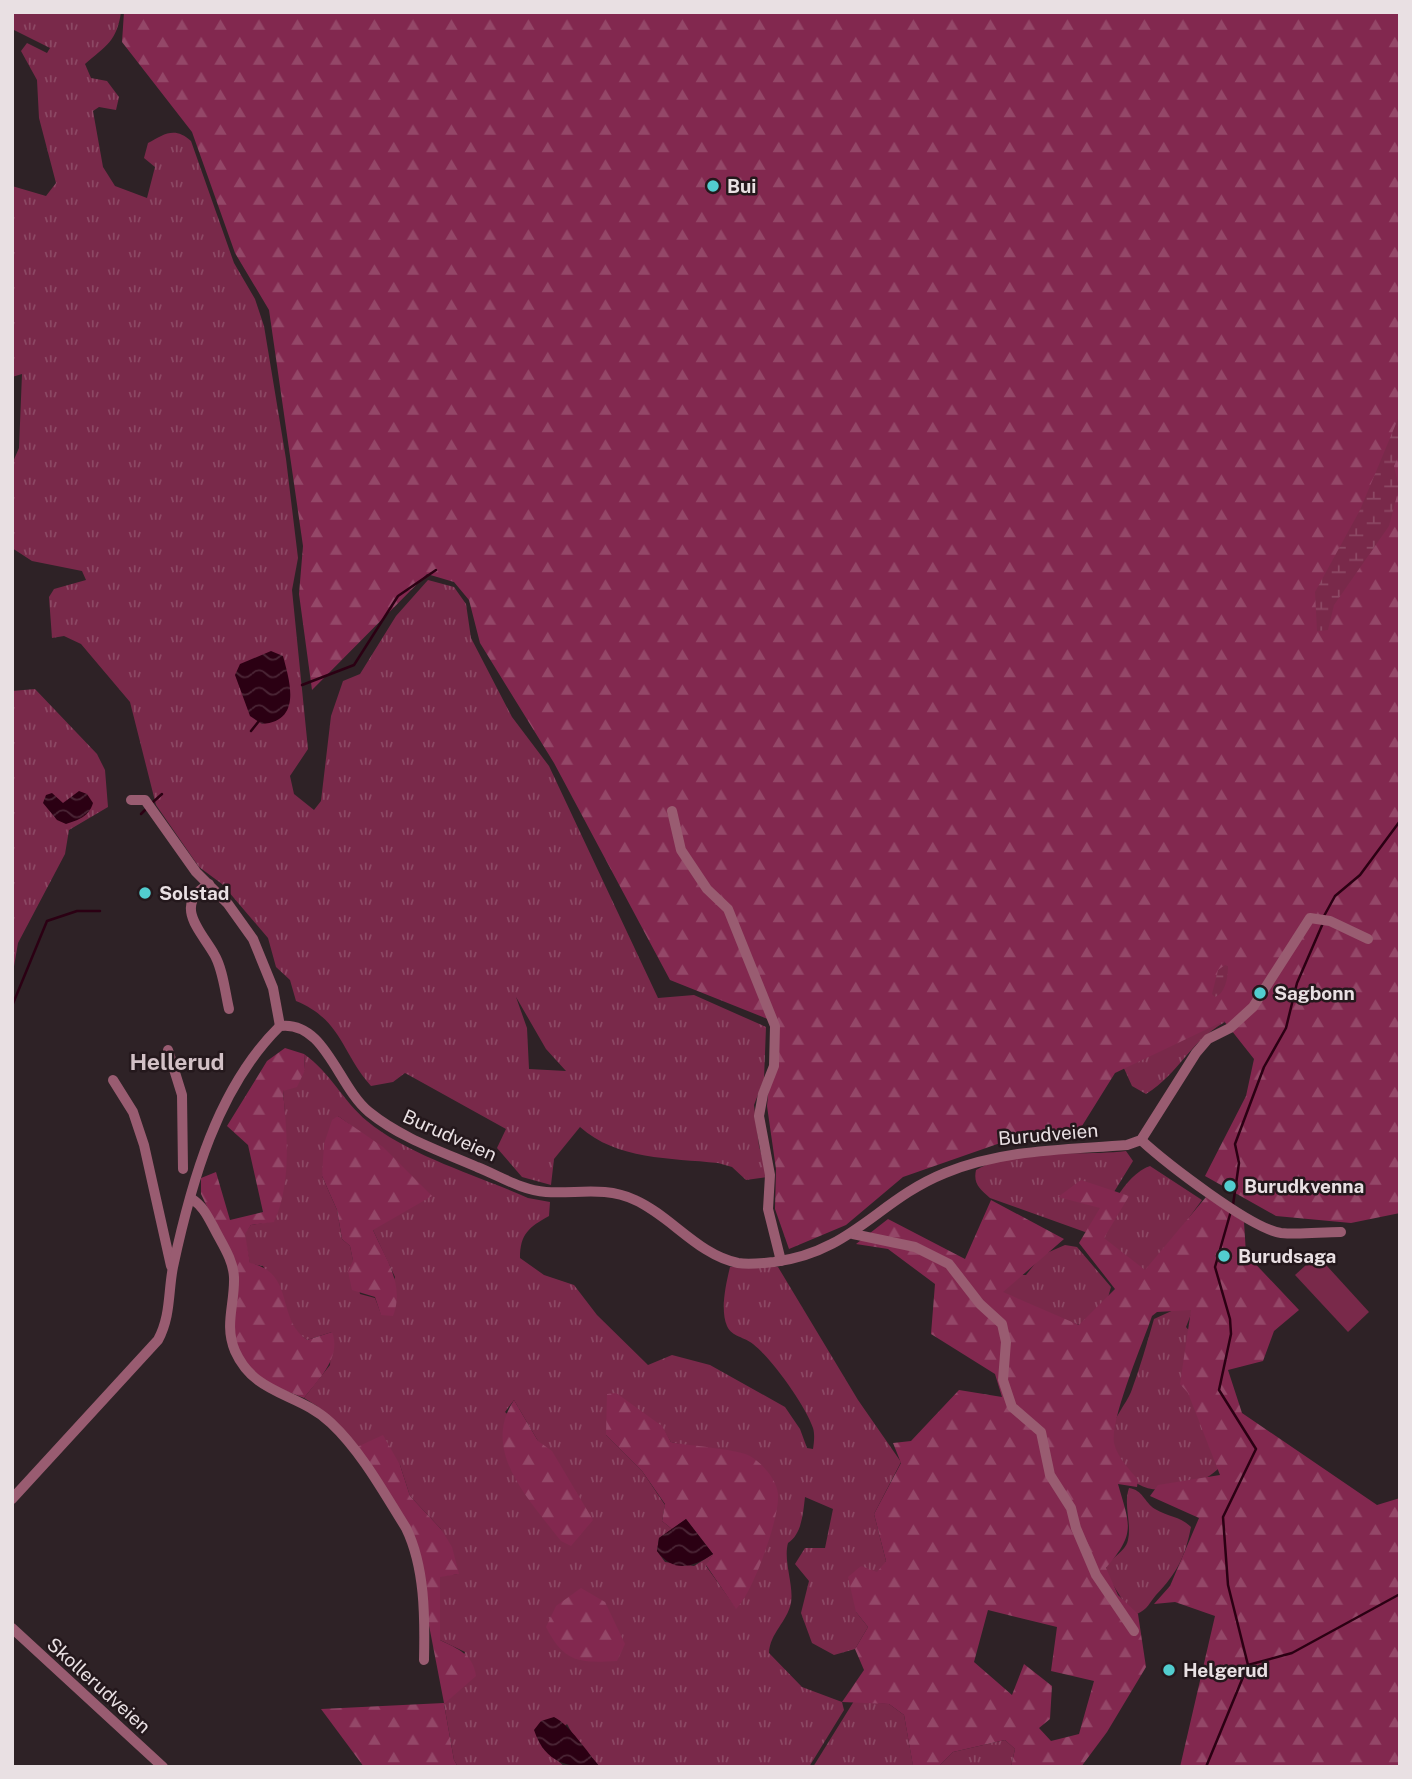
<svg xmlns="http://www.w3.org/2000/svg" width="1412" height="1779" viewBox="0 0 1412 1779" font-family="'Public Sans',sans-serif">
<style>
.grass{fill:url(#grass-tufts);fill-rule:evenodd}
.forest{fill:url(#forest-firs);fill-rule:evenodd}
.wetland{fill:url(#wetland-marsh)}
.pitch{fill:#79294a}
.water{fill:url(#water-waves)}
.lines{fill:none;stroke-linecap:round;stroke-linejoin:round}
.stream{stroke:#2b0013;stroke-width:2.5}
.minor{stroke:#995c71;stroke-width:10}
.poi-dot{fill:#52cdcf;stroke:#24181c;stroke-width:2.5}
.labels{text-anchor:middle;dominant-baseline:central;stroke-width:5;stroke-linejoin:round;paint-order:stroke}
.poi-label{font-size:19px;font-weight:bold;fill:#e9e0e3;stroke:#24181c;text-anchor:start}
.street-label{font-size:19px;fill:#e9e0e3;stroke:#24181c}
.quarter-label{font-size:23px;font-weight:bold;fill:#d2c1c6;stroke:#24181c}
</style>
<defs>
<pattern id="grass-tufts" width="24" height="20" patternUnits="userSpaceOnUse" patternTransform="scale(1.75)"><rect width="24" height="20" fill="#79294a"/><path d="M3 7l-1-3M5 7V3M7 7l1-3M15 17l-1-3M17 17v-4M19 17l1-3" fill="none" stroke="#8c4864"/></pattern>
<pattern id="forest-firs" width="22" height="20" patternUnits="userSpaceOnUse" patternTransform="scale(1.75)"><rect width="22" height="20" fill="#82284f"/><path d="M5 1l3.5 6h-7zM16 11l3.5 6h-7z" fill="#944768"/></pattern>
<pattern id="wetland-marsh" width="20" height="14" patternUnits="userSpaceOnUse" patternTransform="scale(1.75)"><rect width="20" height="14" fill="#79294a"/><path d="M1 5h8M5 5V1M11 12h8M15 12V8" fill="none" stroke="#8c4864"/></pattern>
<pattern id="water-waves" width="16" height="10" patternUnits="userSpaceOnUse" patternTransform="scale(1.75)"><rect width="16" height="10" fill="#2b0013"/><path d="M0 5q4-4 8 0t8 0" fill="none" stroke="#4a2535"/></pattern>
</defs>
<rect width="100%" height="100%" fill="#2e2226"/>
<g class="grass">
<path d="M12,12h109c-4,29 -15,34 -36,52l6,14 16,3 12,16 -3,13 -17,-3 -6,4 10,56 12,19 32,12 8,-31 -11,-9 4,-15c16,-9 27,-17 43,-2l43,122 21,36 9,27 22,133 12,99 -6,32 16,159 -18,27 4,18 20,16 7,-9 10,-85 12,-35 17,-7 36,-58 32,-36 26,7 12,17 5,34 41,79 37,49 109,232 36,-3 72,32 -2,52 -10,26 5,41 9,31 -22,3 -14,-13 -14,-4c-48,-5 -101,-3 -138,-36l-26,32 -3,26 -29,-8 -25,-29 9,-19 -101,-56 -12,9 -22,4c-30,-34 -29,-66 -75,-85l-6,-21 -14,-13 -8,-29 -46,-54 -23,-17 -43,-62 -26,-103 -49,-58 -17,-8 -12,2 -3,-41 5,-8 32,-9 -4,-9 -50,-10 -20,-13v-84l7,-16 3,-74 -10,3v-191l34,10 10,-13 -17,-65 -2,-38 -16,-29 6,-8 20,10 3,-5 -38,-19zM516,997l30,52 20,22 -37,-2 -2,-41z"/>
<polygon points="35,689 97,754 105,770 108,807 69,830 65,854 18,943 12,978 12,691"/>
<path d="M1191,986l34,36c-37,21 -45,51 -79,72l-14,-8 -10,-22z"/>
<path d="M304,1054c26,18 39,47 63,67 42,35 110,54 161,77l22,4 -1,14c-20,11 -29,18 -29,42l24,17 30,10 23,30 51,50 24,-10 38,10 75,42 15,22 7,19 6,1c1,-6 2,-15 0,-21 -8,-23 -41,-69 -60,-84 -8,-7 -21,-7 -26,-18 -7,-16 -1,-42 3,-59h48l80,133 43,62 -27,52 12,47 -30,51 12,15 -13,22 -21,6 -22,-12 -11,-30 8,-32 -14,-17 10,-16h20l8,-39 -28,-12c-2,16 -3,37 -17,46 -5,18 6,42 3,60 -4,19 -21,30 -22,50l33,34 40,15 2,8 -35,57h-209l-23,-25 -10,-18 -25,23 23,20h-107l-4,-7 -10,-56 21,-52 -25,-12v-64l18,-2 -17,-45 -31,-33 -10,-31 -43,-18 -40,-41 -13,-8 26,-33 2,-33 -25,8 -10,-7 -34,-67 -13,-2 -6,-30 7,-9 23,-4c9,-45 14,-84 9,-130l22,-21zM338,1116l11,8 24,106 22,47 -14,37 -6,-16 -15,-4 -10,-48 -8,-7 -5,-29 -15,-34zM514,1400l24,41 -33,-29zM661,1426l10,16 21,5 44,161 -30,-42 7,-12 -19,12 -29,-4 -8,-11 2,-13 13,-9 -10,-8 3,-16 -23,-34 -36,-36z"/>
<path d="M1126,1151l7,10 -43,70 -5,1 -95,-34c-10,-9 -17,-14 -14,-28 40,-24 105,-13 150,-19z"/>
<path d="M1150,1166l52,34 -57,77 -45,-35c4,-26 24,-67 50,-76z"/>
<polygon points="1065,1245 1077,1247 1111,1287 1107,1301 1089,1328 993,1297 1010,1275 1026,1275 1042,1255"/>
<path d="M1189,1303l6,1 -9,23 6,7 34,126c-17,22 -35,25 -61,29 -32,5 -58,-28 -53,-59 2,-13 14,-26 19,-38 9,-24 16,-49 23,-73z"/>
<path d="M1129,1488c14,2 15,14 26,21 13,8 25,7 36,18 -6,30 -14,46 -35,68 -7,8 -8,14 -19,19l-12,-10 -20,-32c3,-15 20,-18 23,-32 4,-17 -5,-35 1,-52z"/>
<polygon points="854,1701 889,1704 904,1715 913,1765 916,1767 813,1767"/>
<polygon points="1005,1740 1015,1749 1011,1767 938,1767 953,1752"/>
</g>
<g class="forest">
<polygon points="124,12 1400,12 1400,1213 1351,1223 1276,1216 1205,1176 1246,1096 1254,1059 1224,1021 1115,1073 1077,1134 1006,1141 903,1177 846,1225 789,1249 775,1209 776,1169 767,1106 775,1022 670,980 554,763 480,643 469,600 454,582 427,574 312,690 299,594 303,546 269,310 235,253 192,132 122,42"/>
<path d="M285,1048l19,6 1,16 -8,17 -14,4c4,41 9,92 -9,131l-23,3 -6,9 5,29c46,10 25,55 57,77l25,-8c10,25 -14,48 -28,66l-44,-17 -15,-14 -14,-30 6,-67 -36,-76v-16l15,-6 14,48 33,-8 -15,-67 -21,-19 40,-65z"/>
<path d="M338,1116l45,31 49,49 -59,34c13,29 32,55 20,86l-12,-1 -6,-18 -23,-7 -4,-19 5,-10 -3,-15 -8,-7 -5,-29 -15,-34 2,-32 8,-24z"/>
<path d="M1081,1180l48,16 -25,42 41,32 61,-73 38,25 2,32 53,56 -25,21 -11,30 -35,9 14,43 135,92 23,-7v269h-220l35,-151 -40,-14 -21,2 16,-18 29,-68 -49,-22 8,-11 62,-10 -32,-82 -8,-9 11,-74 -34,2 -5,4c-9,27 -42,103 -38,127 3,14 16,27 24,37l-1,7 -19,-3c12,42 18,49 -12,84l12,27 20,19 8,53 -39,65 -26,35h-70l4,-18 -10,-9 -52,12 -15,15 -25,-1 -9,-51 -15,-11 -47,-2 22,-32 -9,-21 13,-22 -12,-15 -8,-35 13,-11 16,6 9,-11 -12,-47 27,-51 -8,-20 18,-2 48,-51 43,7 -7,-23 -64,-40 4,-50 -47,-35 -32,-5 32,-25 77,40 26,-59 73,39 -61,53 76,33 36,-36 -36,-46 21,-35 -42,-11zM988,1610l69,17 -6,44 43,10 -15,53 -28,7 -12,-13 11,-9 2,-33 -28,-22 -12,31 -38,-33z"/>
<path d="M616,1393l46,33 9,16c18,4 67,7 79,14 12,7 27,24 28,38 2,23 -25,99 -42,115l-30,-44 7,-11 -27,-35 -14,10 -10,-8 3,-17 -23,-33 -36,-36 1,-41z"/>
<path d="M514,1400l24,41 14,10 41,69 -22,26 -10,-5c-31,-40 -81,-90 -47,-141z"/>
<path d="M383,1435l17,30 10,31 31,33 11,18 7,27 -19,3v63c18,9 33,14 36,36l-32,28 10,56 4,7h-94l-43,-58 123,-6 -34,-176 -53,-80z"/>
<path d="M581,1588l24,14 20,42 -8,17c-37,2 -53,2 -71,-34l10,-21z"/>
</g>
<g class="wetland">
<polygon points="1400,414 1400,453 1394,466 1399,488 1389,526 1334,605 1328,630 1317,631 1315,592 1360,510"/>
<path d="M1225,965l3,1c0,10 -2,27 -13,31l-3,-3 6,-24z"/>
</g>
<polygon class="pitch" points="1317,1255 1369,1312 1348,1332 1295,1275"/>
<g class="water">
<path d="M271,651l12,5c7,26 19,65 -21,68l-12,-8 -15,-41 5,-11z"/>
<path d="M79,791l8,3 6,9c-4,14 -15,17 -27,21l-9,-4 -14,-17 3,-8 6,-2 11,10z"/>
<path d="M686,1519l27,35c-21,14 -40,19 -56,-3l2,-13z"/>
<path d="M554,1717c16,8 33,35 46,50 -32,0 -54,-2 -66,-37l7,-9z"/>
</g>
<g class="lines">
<g class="stream">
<polyline points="302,685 354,665 398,596 436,570"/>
<polyline points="251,731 259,721"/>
<polyline points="153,802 162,794"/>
<polyline points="141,814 145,810"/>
<polyline points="1324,916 1335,896 1360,875 1400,821"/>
<polyline points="12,1006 47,921 77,911 100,911"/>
<polyline points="1233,1205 1239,1163 1235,1144 1264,1067 1286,1028 1297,983 1323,923"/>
<polyline points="1248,1665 1292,1653 1400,1594"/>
<polyline points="1206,1767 1248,1665 1228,1585 1223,1517 1256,1449 1219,1390 1231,1334 1230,1319 1215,1267 1231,1211"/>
</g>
<g class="minor">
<polyline points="131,800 145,800 196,872 228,904 253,939 273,988 280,1026"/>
<polyline points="672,811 681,850 707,889 728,909 775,1026 774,1066 763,1094 759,1116 770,1175 768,1209 781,1261"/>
<path d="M209,884c-37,21 -8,47 5,70 9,15 11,38 15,55"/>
<polyline points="168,1050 182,1095 183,1169"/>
<polyline points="113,1080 133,1112 144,1145 171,1266"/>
<path d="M1141,1140c24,22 110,89 140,93 19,2 40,-1 60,-1"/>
<path d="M192,1199c11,7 16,18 22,29 8,16 19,31 20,49 1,27 -10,48 1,74 20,45 63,41 96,72 30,28 53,70 75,105 19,39 19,89 18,132"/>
<polyline points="853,1234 915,1247 949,1264 980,1304 1002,1324 1006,1342 1003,1380 1012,1407 1041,1432 1050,1475 1071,1508 1076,1528 1096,1575 1134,1631"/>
<path d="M12,1499l146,-159c13,-24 10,-48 15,-73 18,-84 44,-179 107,-241 45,-6 58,61 89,86 32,26 71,39 108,55 23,9 44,23 69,25 31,2 59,-6 89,8 36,16 63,55 103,63 12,2 24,0 36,-1 78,-10 104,-62 171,-89 60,-24 119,-23 182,-28l14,-5 55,-87 12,-14 22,-11 23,-21 57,-89 20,3 38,18"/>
<polyline points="12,1628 163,1767"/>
</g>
</g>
<g class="poi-dot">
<circle cx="713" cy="186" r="7"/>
<circle cx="145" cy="893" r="7"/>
<circle cx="1260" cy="993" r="7"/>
<circle cx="1230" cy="1186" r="7"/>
<circle cx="1224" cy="1256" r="7"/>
<circle cx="1169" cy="1670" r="7"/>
</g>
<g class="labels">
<g class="poi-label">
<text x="727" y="186">Bui</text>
<text x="159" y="893">Solstad</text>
<text x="1274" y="993">Sagbonn</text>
<text x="1244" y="1186">Burudkvenna</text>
<text x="1238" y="1256">Burudsaga</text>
<text x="1183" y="1670">Helgerud</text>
</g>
<g class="street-label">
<text transform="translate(1048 1134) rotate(-5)">Burudveien</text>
<text transform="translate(450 1135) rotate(24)">Burudveien</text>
<text transform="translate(99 1685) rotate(42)">Skollerudveien</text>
</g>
<g class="quarter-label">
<text x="177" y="1061">Hellerud</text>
</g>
</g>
<rect width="1412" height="1779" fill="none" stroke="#e9e0e3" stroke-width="28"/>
</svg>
